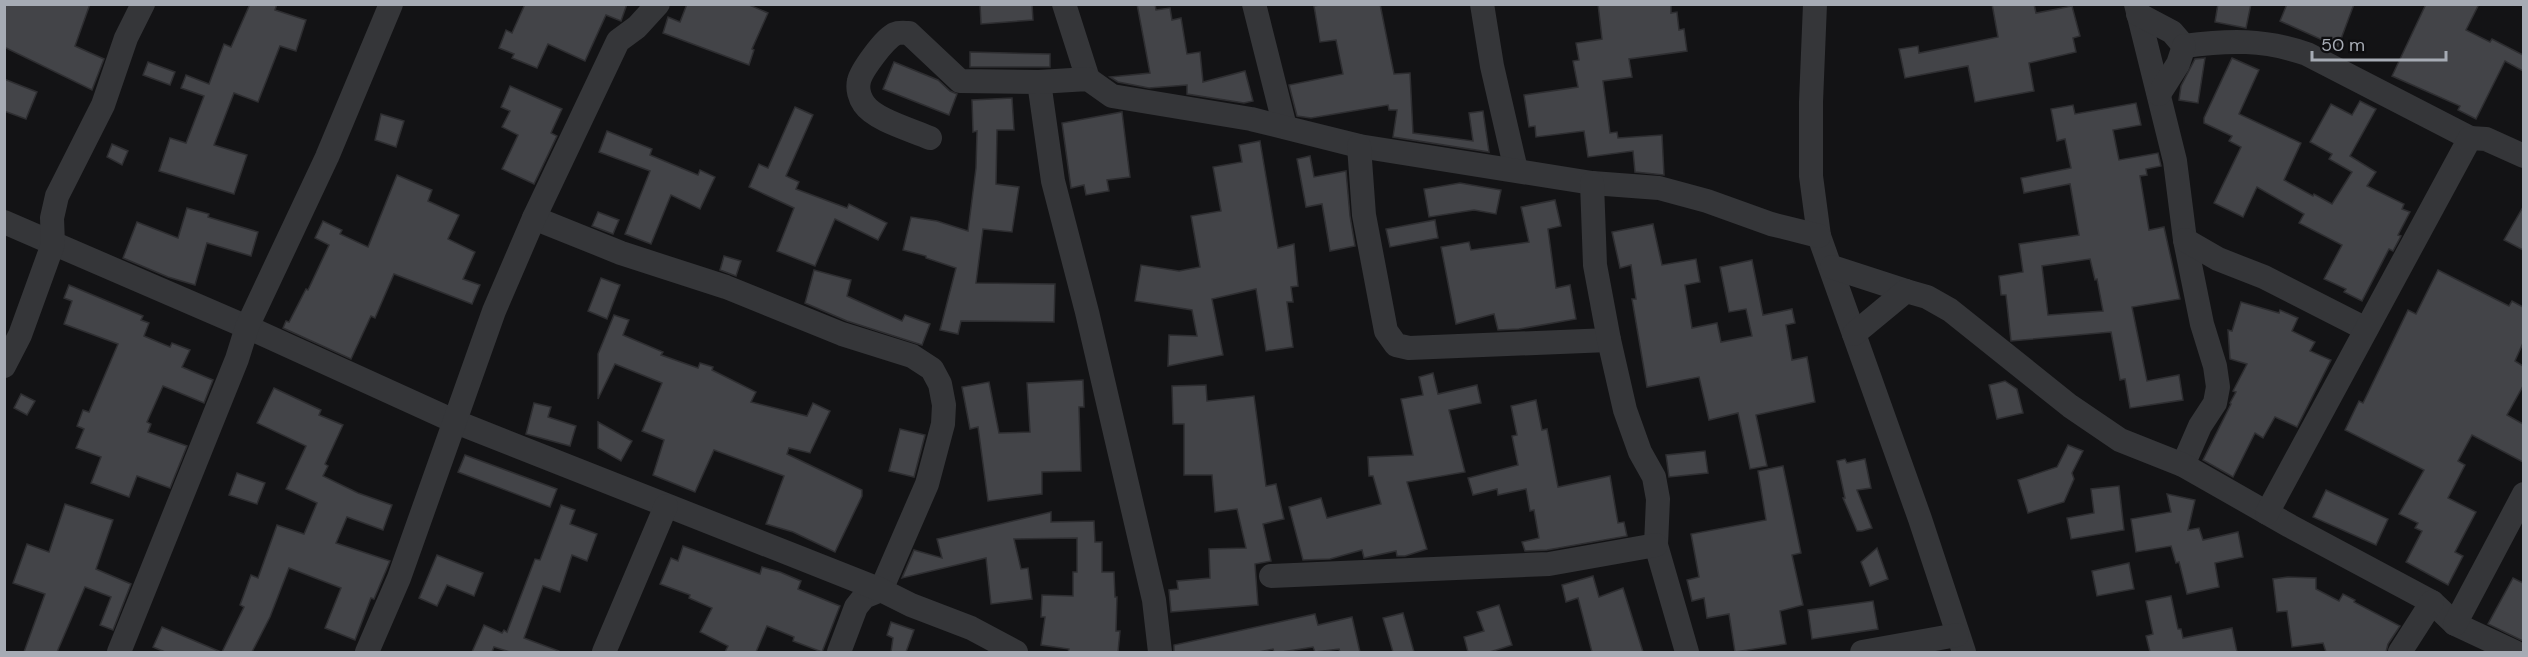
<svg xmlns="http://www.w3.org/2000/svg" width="2528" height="657" viewBox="0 0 2528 657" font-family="'DM Sans',sans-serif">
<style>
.building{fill:#434448;stroke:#2e2e31;stroke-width:1.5;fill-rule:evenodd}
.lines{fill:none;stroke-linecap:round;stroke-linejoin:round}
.minor{stroke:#353639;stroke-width:24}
</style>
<rect width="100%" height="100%" fill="#131315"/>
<g class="building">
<polygon points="4,4 90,4 75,46 104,59 92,90 4,47"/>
<polygon points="250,4 277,4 275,10 306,20 296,51 280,46 258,102 234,93 214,145 247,155 234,194 159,171 170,138 186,143 204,96 181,88 186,75 209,84 224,44 231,47"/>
<polygon points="525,4 627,4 621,21 606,15 585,61 548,44 537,68 512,58 514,54 499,48 506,30 512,33"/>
<polygon points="687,4 747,4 768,13 752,49 754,50 749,65 663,33 668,17 680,22"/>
<polygon points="980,4 1032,4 1033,20 981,24"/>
<polygon points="1137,4 1155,4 1156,10 1170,8 1172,20 1181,18 1187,54 1200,52 1203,82 1245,71 1253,101 1244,103 1187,94 1187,85 1149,88 1118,82 1110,77 1150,73"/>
<polygon points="1324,4 1380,4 1394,74 1410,73 1413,133 1473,141 1469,113 1483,111 1489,152 1393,137 1397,110 1389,110 1388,105 1311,118 1297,116 1289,85 1343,74 1336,40 1320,42 1314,6"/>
<polygon points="1598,4 1671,4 1671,13 1677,12 1679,30 1684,29 1687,51 1629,59 1632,77 1603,81 1610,133 1617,132 1618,138 1662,135 1664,175 1635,172 1633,151 1588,157 1584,131 1536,137 1535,126 1529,127 1524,95 1578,87 1573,61 1579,60 1576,43 1602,39"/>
<polygon points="1992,4 2034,4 2036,13 2072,6 2080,36 2073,38 2076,52 2029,63 2034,91 1975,102 1968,66 1905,78 1899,49 1918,46 1919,53 1998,37"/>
<polygon points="2218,4 2251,4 2246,28 2215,22"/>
<polygon points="2287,4 2354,4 2338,47 2280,21"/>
<polygon points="2426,4 2479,4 2466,30 2490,42 2492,39 2523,55 2523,71 2505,61 2476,119 2458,110 2460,106 2392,76"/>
<polygon points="970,52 1050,54 1050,67 970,67"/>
<polygon points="2205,58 2198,103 2179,100 2181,86 2195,59"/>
<polygon points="2232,58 2259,70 2239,114 2301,143 2284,180 2313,196 2314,194 2332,204 2352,172 2329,159 2332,154 2310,142 2331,104 2352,115 2360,101 2376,109 2350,156 2376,172 2367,186 2404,204 2402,209 2410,212 2398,235 2401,236 2393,251 2389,249 2362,301 2344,292 2346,289 2324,279 2342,245 2299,223 2304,214 2257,187 2243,217 2214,203 2241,147 2229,141 2232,136 2204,123 2204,118"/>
<polygon points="148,62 175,72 170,85 143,75"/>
<polygon points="894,62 938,80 950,91 957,94 949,115 883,89"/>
<polygon points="4,79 37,92 26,119 4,111"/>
<polygon points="510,86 562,109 551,133 557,136 534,184 502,169 518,135 502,127 510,111 501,107"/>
<polygon points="1012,98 1014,130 997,130 996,184 1019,187 1012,232 983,229 976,283 1055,284 1054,322 961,321 958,334 940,330 956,268 926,258 926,256 903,250 911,217 937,221 968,231 976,168 977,131 973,132 972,100"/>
<path d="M2136,103l5,22 -28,5 6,30 39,-7 3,13 -15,3 1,6 -7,1 9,54 15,-3 16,72 -48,8 15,74 32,-6 4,25 -53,8 -5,-29 -5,1 -9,-48 -100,9 -5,-46h-5l-2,-19 24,-4 -4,-28 60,-9 -9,-51 -46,9 -3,-15 50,-10 -6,-29 -8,2 -6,-32 22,-4 2,9zM2090,259l5,21 2,-1 6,32 -55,4 -6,-49z"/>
<polygon points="795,107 813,115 786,176 799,182 796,189 847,208 849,204 887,223 878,240 835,219 815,266 777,251 794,208 749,187 759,164 768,168"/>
<polygon points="1122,112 1130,177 1107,180 1109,191 1086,195 1084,185 1071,188 1062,123"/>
<polygon points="381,114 404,121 396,147 375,140"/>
<polygon points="607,131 652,149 650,155 698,175 700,170 715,177 700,209 671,195 651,244 625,234 650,171 599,152"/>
<polygon points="1260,141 1278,248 1294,244 1298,286 1291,287 1293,302 1287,302 1293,347 1266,351 1256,289 1212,299 1223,355 1168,366 1169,335 1197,336 1192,310 1135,301 1141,265 1179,271 1200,267 1191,216 1221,211 1213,167 1242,162 1239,145"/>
<polygon points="112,144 128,151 122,165 107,157"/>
<polygon points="1310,156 1314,177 1346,171 1350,216 1355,246 1330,251 1322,204 1306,207 1297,159"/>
<polygon points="397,175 432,190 428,201 459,215 448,239 475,252 463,279 480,285 472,304 394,274 375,318 371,316 351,359 283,328 286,321 289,322 306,289 308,290 329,245 315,238 323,221 342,230 340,234 368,247"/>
<polygon points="1460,183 1501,190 1496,214 1474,210 1429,217 1424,189"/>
<polygon points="1555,200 1561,226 1548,229 1556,288 1570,285 1576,319 1519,329 1498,330 1494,314 1456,324 1441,247 1469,242 1471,250 1529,242 1521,207"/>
<polygon points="2523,207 2523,250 2504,240"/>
<polygon points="187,208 209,214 208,217 258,232 251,256 207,243 195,285 168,277 123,258 137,222 178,238"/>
<polygon points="598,212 619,220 613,234 592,226"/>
<polygon points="1435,220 1438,238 1390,247 1386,229"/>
<polygon points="1653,224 1662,265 1696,259 1700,282 1685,285 1692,328 1717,323 1721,342 1752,336 1746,309 1729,312 1720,267 1752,260 1763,315 1792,309 1795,323 1786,325 1792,360 1807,357 1815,402 1756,415 1767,466 1750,469 1738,413 1709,420 1699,377 1647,387 1632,299 1636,299 1631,265 1620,268 1612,232"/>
<polygon points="724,256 741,261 736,276 720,270"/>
<polygon points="814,270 851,280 847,296 902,321 905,315 930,324 922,345 847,321 805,303"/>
<polygon points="2438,270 2509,306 2512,301 2523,307 2523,343 2515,361 2523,366 2523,386 2507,415 2523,424 2523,462 2472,435 2458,461 2465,465 2448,498 2476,512 2455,552 2463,556 2448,585 2406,562 2422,531 2415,528 2418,523 2399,514 2424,470 2345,430 2359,401 2363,403 2408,310 2416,314"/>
<polygon points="601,278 620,285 607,319 588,311"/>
<polygon points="69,285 143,316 141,320 149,323 144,336 170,347 172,343 190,350 182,367 213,380 204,403 163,386 147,422 151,424 148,432 187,446 170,488 137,476 129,497 91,483 101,457 76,448 84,429 77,426 83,410 89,412 118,344 64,324 72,301 64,298"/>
<polygon points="2241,302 2279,313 2280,310 2298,318 2292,331 2315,342 2310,351 2331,360 2297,427 2275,417 2263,438 2255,433 2233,477 2203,460 2231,404 2230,403 2236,392 2233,391 2247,364 2230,359 2228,330 2232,331"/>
<polygon points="614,315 629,320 623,335 663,352 661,355 698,368 700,363 713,367 712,370 756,392 751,402 807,416 813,403 830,411 810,453 789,448 787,454 862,490 862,496 835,552 793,532 766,524 784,476 714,450 695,492 653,475 664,440 642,431 662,383 615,364 598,399 598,354"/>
<polygon points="1433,373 1438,394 1477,385 1481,403 1449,410 1465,472 1407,482 1427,549 1405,556 1397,556 1396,551 1364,558 1362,550 1330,559 1303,560 1289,507 1321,498 1327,518 1381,504 1373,476 1369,476 1368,457 1413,455 1401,399 1423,395 1419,377"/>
<polygon points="1083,380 1084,407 1079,407 1081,471 1042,472 1042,494 988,501 978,427 970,429 962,387 989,382 999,433 1030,432 1027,383"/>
<polygon points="2005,381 2017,389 2023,413 1997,419 1989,385"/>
<polygon points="1206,385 1207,401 1254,396 1266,486 1276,484 1284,519 1263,524 1271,561 1255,564 1258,605 1171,612 1169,590 1178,589 1177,581 1210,578 1209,549 1246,548 1237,509 1215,512 1212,475 1184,475 1184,424 1173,424 1172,386"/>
<polygon points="274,388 321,410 319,415 343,425 325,464 328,466 323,476 358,493 392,505 383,530 347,517 336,543 390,561 374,599 371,598 355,640 325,628 341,588 289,568 270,617 252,652 222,652 244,607 240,605 251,575 258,578 277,525 304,534 317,503 286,489 306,446 257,423"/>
<polygon points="21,394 35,401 27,415 14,408"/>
<polygon points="1536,400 1542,430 1547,429 1558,487 1610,476 1618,523 1624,522 1627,536 1547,550 1525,551 1522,542 1539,538 1534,510 1530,511 1526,489 1498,495 1497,489 1473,495 1468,478 1518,465 1512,436 1517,435 1511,406"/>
<polygon points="534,403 551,407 548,417 576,426 570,446 526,434"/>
<polygon points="598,422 632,441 621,461 598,448"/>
<polygon points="900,429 925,435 914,477 889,471"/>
<polygon points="2068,445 2083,451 2072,473 2074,479 2064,502 2028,513 2018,480 2057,467"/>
<polygon points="1705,451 1708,473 1669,477 1666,455"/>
<polygon points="465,455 557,489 550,507 458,472"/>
<polygon points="1845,459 1847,463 1865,459 1871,488 1857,490 1872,528 1862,531 1857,531 1843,498 1845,498 1837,461"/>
<polygon points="1783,466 1801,553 1792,555 1803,605 1780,611 1786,644 1735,652 1729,614 1707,618 1704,598 1692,601 1687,580 1699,577 1691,534 1766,520 1758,471"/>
<polygon points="237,473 265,483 257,504 229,495"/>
<polygon points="2119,486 2124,530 2071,539 2067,518 2094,513 2091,489"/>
<polygon points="2326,490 2388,519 2376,545 2313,517"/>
<polygon points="2167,494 2195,500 2188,530 2199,528 2203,540 2238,532 2243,557 2215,563 2219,587 2187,594 2179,562 2176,563 2171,546 2136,552 2131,519 2171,512"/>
<polygon points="65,504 113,520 96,569 131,584 113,630 100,625 111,597 85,587 57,652 24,652 45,594 13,583 27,544 49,552"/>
<polygon points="561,505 575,510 570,524 597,534 587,561 572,555 560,592 543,586 524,638 559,651 559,652 510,652 494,647 492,652 472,652 484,625 502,633 504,630 507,632 535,559 540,560"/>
<polygon points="1051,512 1051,522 1094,521 1095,542 1102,542 1102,572 1114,572 1115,597 1117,597 1116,631 1120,631 1118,652 1068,652 1069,649 1041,645 1045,617 1041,617 1042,595 1073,596 1073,572 1077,572 1077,538 1014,539 1021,569 1028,568 1032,599 991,604 986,558 902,578 914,550 942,558 937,539"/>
<polygon points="683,546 760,574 762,567 780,572 801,581 798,589 840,606 822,652 793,641 794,637 767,626 756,652 725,652 728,646 700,632 712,608 689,598 690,595 660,584 671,558 678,561"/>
<polygon points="1877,548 1888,579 1870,586 1861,562"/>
<polygon points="437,555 483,573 474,596 447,585 437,606 419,598"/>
<polygon points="2129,563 2134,589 2097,596 2092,571"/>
<polygon points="1593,576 1599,597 1623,588 1643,652 1592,652 1578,598 1566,602 1562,585"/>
<polygon points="2288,577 2316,578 2316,589 2339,601 2343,594 2355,600 2354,602 2400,626 2388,644 2386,652 2326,652 2323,643 2292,647 2287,611 2277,612 2273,579"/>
<polygon points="2513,578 2523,583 2523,641 2488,624"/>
<polygon points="2171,596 2178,629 2181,629 2183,638 2232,628 2237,652 2150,652 2146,636 2153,634 2146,601"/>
<polygon points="1873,601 1878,629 1812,639 1808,610"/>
<polygon points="1499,605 1512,645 1490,652 1468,652 1464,637 1484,631 1477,612"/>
<polygon points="1403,613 1414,652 1393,652 1383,618"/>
<polygon points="1315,614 1318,625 1352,617 1360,652 1340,652 1339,649 1315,652 1313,647 1282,652 1274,652 1273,649 1259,652 1174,652 1174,645"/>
<polygon points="891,622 914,630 906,652 891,652 893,638 887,635"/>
<polygon points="162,627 221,652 165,652 153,647"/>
</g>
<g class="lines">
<g class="minor">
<polyline points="1064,4 1088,79"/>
<polyline points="1254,4 1285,127"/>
<polyline points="1482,4 1492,66 1516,170"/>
<polyline points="1815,4 1811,102 1811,176 1819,236 1920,519 1964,652"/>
<polyline points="2136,4 2175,161 2185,240 2202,324 2215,366 2218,387 2215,403 2200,426 2183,465"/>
<polyline points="2138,14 2172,32 2184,46"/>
<path d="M2184,46c45,-6 80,-7 123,8l163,84"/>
<polyline points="1039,82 1053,181 1087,312 1154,600 1160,652"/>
<polyline points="2159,94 2178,64 2184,46"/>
<path d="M930,138c-18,-8 -55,-18 -66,-34 -4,-6 -7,-15 -5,-23 2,-10 26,-43 36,-47 4,-2 10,-1 14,-1l51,48 79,1 49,-3 24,17 139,23 108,27 233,37 67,5 48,13 64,23 48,12"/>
<polyline points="1359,146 1364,215 1386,331 1396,345 1409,348 1609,340"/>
<polyline points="1592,183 1595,265 1609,340 1625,410 1640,452 1654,477 1658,499 1656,545 1687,652"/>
<polyline points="534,218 621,253 726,287 842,334 912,356 932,369 940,384 944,405 943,424 927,484 881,590 864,597 856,607 839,652"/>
<polyline points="4,222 247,327 456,422 881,590 911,605 971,628 1016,652"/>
<polyline points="2185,240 2218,259 2264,277 2366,329"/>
<polyline points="1832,267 1906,291"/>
<polyline points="1854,334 1906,291 1927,297 1950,310 2070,406 2120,440 2183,465 2290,526 2432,602 2455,624 2515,652"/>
<polyline points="4,366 20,335 53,244 52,218 57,196 103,105 126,38 143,4"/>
<polyline points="2267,513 2470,138 2486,139 2524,156"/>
<polyline points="1271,576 1549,564 1656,545"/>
<polyline points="2455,624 2524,494"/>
<polyline points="119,652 237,359 247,327 327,157 391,4"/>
<polyline points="367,652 399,578 494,311 534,218 618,41 637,27 658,4"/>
<polyline points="604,652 666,506"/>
<polyline points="1862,652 1957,635"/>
<polyline points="2400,652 2432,602"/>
</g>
</g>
<rect width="2528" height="657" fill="none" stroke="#a6abb4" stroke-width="12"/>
<path d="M2312 51v9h134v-9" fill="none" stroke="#a6abb4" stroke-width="3"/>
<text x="2321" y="51" font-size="18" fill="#a6abb4" stroke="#0e0e10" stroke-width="4.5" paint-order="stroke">50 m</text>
</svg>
